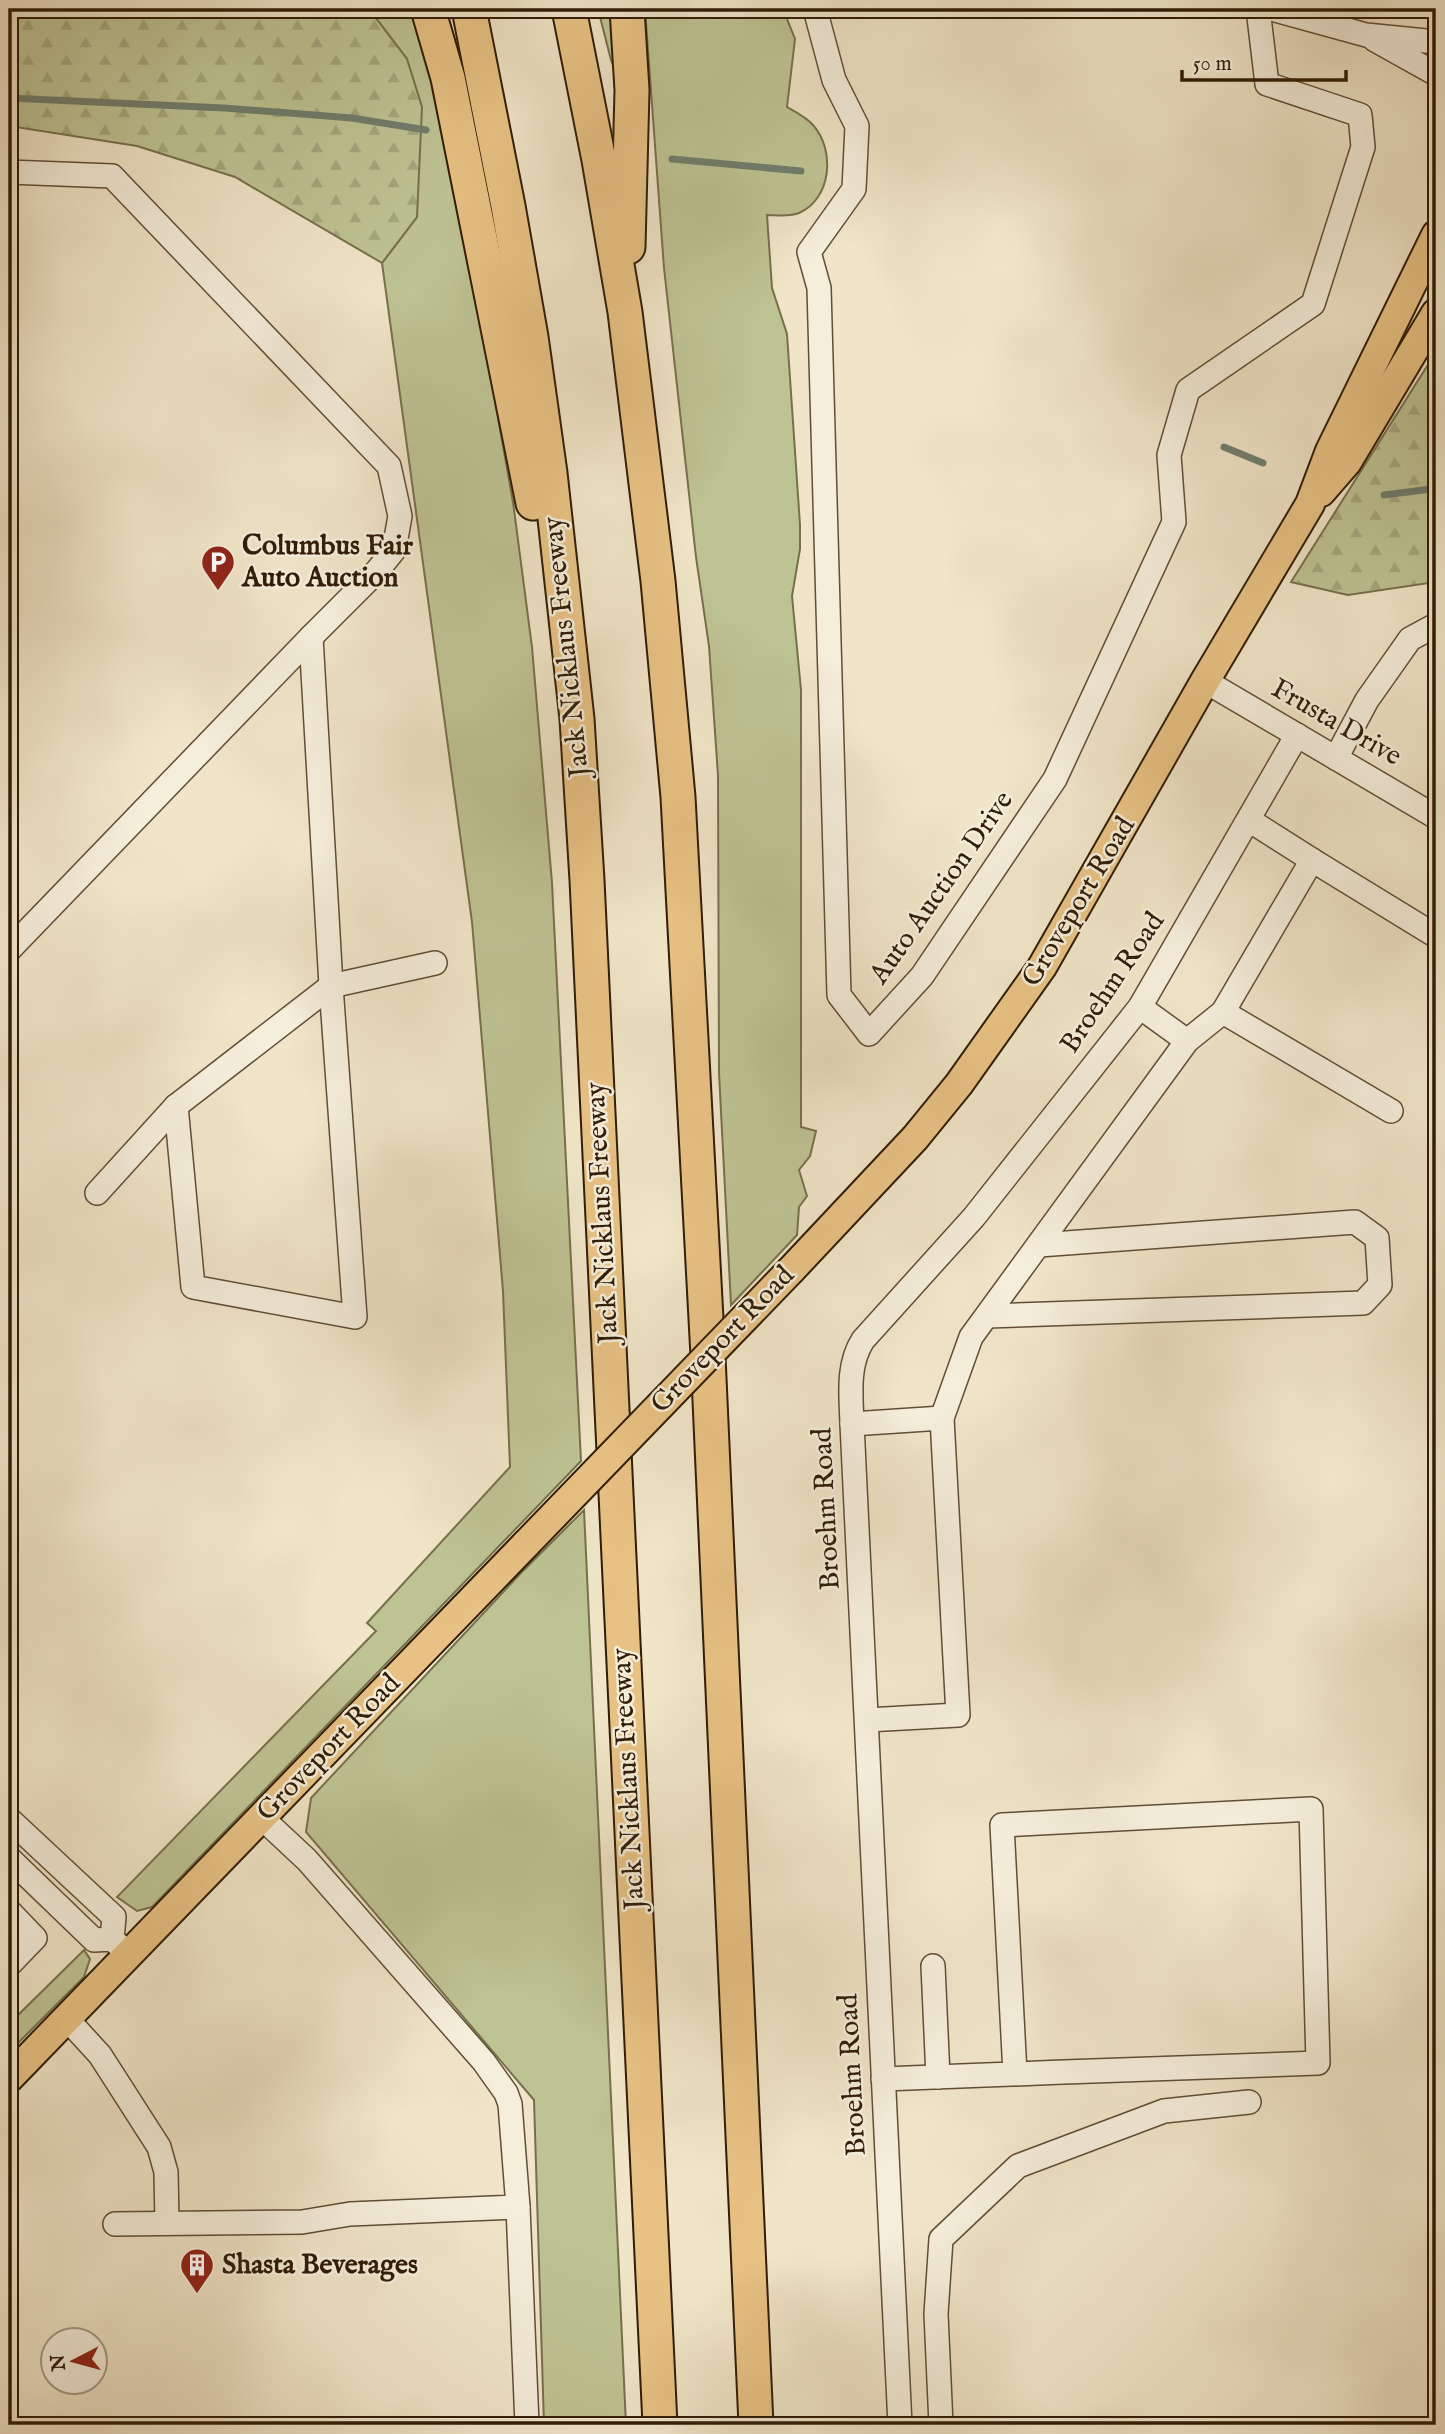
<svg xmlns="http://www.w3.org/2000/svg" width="1445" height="2434" viewBox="0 0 1445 2434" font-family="'IM FELL English',serif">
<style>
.green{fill:#bec393;stroke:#77704c;stroke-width:2}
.forest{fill:url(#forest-firs);stroke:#77704c;stroke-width:2}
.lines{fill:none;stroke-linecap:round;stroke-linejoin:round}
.stream{stroke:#707e6d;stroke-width:7}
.minor-casing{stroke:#604e36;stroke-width:26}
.major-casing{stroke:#301c06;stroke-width:32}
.highway-casing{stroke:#301c06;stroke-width:37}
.minor{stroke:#f5eedb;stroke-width:23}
.major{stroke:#e8c284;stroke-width:28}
.highway{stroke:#e8c284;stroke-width:33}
.major-bridge-casing{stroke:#301c06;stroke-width:32;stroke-linecap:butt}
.major-bridge{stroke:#e8c284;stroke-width:28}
.labels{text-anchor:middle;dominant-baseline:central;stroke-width:5;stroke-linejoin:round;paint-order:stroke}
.poi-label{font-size:28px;font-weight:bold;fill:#301c06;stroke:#f5eedb;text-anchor:start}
.street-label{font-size:28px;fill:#301c06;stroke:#f5eedb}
</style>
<defs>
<pattern id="forest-firs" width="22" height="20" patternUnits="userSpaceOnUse" patternTransform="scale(1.75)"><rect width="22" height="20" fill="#bec393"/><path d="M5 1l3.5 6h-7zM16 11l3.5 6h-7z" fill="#a4a77d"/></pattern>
</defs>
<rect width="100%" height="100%" fill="#f0e5c8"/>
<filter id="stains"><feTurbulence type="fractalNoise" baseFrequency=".00286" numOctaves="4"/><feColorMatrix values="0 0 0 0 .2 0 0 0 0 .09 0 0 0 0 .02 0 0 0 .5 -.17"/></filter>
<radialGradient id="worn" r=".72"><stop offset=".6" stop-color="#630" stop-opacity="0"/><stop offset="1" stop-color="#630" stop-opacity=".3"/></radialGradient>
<g class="green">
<polygon points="369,9 415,9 418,19 462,216 513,502 532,647 552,883 581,1461 152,1907 137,1911 117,1897 376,1631 367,1623 510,1467 503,1291 472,922 382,263 417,217 407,59"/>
<polygon points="598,9 614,9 616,65 613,65 611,60"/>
<path d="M645,9h138l12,30 -8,68c9,5 19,10 26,18 23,26 18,74 -14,88 -9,4 -23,2 -32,2l5,73 15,46 13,191v24l-8,47 9,94v437l15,4 -6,25 -11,14 8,26 -8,11 -2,28 -66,70 -12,-232 -1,-298 -9,-129 -13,-89 -32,-289z"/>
<polygon points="584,1510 626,2425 544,2425 534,2100 306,1832 311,1798 520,1574"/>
<polygon points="84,1950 90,1959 84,1977 9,2052 9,2024"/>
</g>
<g class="forest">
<polygon points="9,9 369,9 407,59 422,107 417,217 382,263 235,177 137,146 9,126"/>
<polygon points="1436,352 1436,582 1348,595 1291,582"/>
</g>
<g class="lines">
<g class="stream">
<polyline points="9,98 224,108 352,118 426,130"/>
<polyline points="672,159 801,171"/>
<polyline points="1224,447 1263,463"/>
<polyline points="1384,495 1431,489 1436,485"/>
</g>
<g class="minor-casing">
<g id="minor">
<polyline points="815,9 834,80 857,126 854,189 809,252 819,288 839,995 869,1034 922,976 1055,779 1174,522 1169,455 1188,390 1313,304 1363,147 1360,115 1267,84 1258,9"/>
<polyline points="1272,9 1366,35 1436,42"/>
<polyline points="1375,40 1436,74"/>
<polyline points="9,172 112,176 389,466 400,516 394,550 377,571 311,637 9,950"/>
<polyline points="1205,681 1436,817"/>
<polyline points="1336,758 1367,700 1410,639 1436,625"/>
<polyline points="1249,820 1312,860"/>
<polyline points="1140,1007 1187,1041"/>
<polyline points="1223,1012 1391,1111"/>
<polyline points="176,1106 193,1287 355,1317 331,986 311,637"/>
<polyline points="97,1193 176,1106 331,986 435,963"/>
<polyline points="987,1316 1363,1303 1380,1285 1377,1238 1355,1222 1039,1245"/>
<polyline points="852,1424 942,1418"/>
<polyline points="867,1720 958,1715 942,1418 971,1337 1187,1041 1223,1012 1312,860 1436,936"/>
<polyline points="9,1819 114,1917 112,1939"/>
<polyline points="9,1858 94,1940 112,1939 123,1949"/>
<polyline points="9,1911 35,1938 9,1965"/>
<polyline points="933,1966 938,2077"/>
<polyline points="67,2019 100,2055 159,2147 166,2172 167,2223"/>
<path d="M883,2079c145,-5 290,-12 435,-16l-7,-254 -309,16 13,249"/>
<polyline points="518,2207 527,2425"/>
<polyline points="115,2224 302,2222 350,2214 518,2207 510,2104 506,2093 484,2062 307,1860 262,1818"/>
<path d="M900,2425l-48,-1001c-1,-29 -5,-59 11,-84l111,-123 166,-210 157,-272"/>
<polyline points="941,2425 936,2314 941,2239 1018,2166 1164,2111 1249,2102"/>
</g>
</g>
<g class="major-casing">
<g id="major">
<polyline points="1321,492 1347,462 1436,313"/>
<polyline points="791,1270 915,1138 959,1084 1042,967 1205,681 1310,504 1330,451 1436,235"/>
<polyline points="9,2078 527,1543"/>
</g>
</g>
<g class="highway-casing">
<g id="highway">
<polyline points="428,9 448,78 533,503"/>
<polyline points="469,9 508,206 531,337 550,473 577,719 587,880 660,2425"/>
<polyline points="569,9 599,160 625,312 658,581 678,797 708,1356 756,2425"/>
<polyline points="627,9 632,90 628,247"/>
</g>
</g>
<use href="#minor" class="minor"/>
<use href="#major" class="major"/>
<use href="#highway" class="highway"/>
<g class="major-bridge-casing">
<polyline id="major-bridge" points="527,1543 791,1270"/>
</g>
<use href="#major-bridge" class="major-bridge"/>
</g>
<defs>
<g id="parking-pin" transform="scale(1.75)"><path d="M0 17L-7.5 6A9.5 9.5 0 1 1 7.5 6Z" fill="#8f2418" stroke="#f5eedb"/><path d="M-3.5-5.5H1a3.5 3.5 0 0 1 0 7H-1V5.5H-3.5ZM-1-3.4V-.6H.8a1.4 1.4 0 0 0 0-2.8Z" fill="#fff"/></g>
<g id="building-pin" transform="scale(1.75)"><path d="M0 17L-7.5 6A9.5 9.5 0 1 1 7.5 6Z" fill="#8f2418" stroke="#f5eedb"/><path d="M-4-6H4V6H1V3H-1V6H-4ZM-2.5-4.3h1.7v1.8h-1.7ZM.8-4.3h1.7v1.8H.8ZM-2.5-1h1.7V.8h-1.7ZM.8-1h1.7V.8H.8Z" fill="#fff"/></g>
</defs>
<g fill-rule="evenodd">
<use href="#parking-pin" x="218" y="562"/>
<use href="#building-pin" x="197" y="2265"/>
</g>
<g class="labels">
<g class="poi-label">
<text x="242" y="546">Columbus Fair<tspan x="242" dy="32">Auto Auction</tspan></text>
<text x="222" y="2265">Shasta Beverages</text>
</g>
<g class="street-label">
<text transform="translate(567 647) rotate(-96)">Jack Nicklaus Freeway</text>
<text transform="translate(1336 723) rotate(30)">Frusta Drive</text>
<text transform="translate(942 888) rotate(-55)">Auto Auction Drive</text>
<text transform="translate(1079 902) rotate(-59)">Groveport Road</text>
<text transform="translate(1113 983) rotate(-56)">Broehm Road</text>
<text transform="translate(603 1213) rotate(-93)">Jack Nicklaus Freeway</text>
<text transform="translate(723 1340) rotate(-46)">Groveport Road</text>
<text transform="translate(827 1509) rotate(-93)">Broehm Road</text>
<text transform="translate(329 1748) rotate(-46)">Groveport Road</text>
<text transform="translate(629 1779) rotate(-93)">Jack Nicklaus Freeway</text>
<text transform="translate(853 2075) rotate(-93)">Broehm Road</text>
</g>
</g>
<rect width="1445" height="2434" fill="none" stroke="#f0e5c8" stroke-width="35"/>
<rect x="10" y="10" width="1424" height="2413" fill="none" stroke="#301c06" stroke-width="3.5"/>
<rect x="18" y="18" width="1410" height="2399" fill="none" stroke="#301c06" stroke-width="2"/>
<g transform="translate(74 2361) rotate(264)"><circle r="33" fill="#f5eedb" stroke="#a69a86" stroke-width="2"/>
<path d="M0-5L12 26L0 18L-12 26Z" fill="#8f2418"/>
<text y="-10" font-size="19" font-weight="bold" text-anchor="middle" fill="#301c06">N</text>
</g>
<path d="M1182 70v10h164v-10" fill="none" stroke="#301c06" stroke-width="3.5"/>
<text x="1193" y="70" font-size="21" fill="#301c06" stroke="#f5eedb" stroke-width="5" paint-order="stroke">50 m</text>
<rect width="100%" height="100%" filter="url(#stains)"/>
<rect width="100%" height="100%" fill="url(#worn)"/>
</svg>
